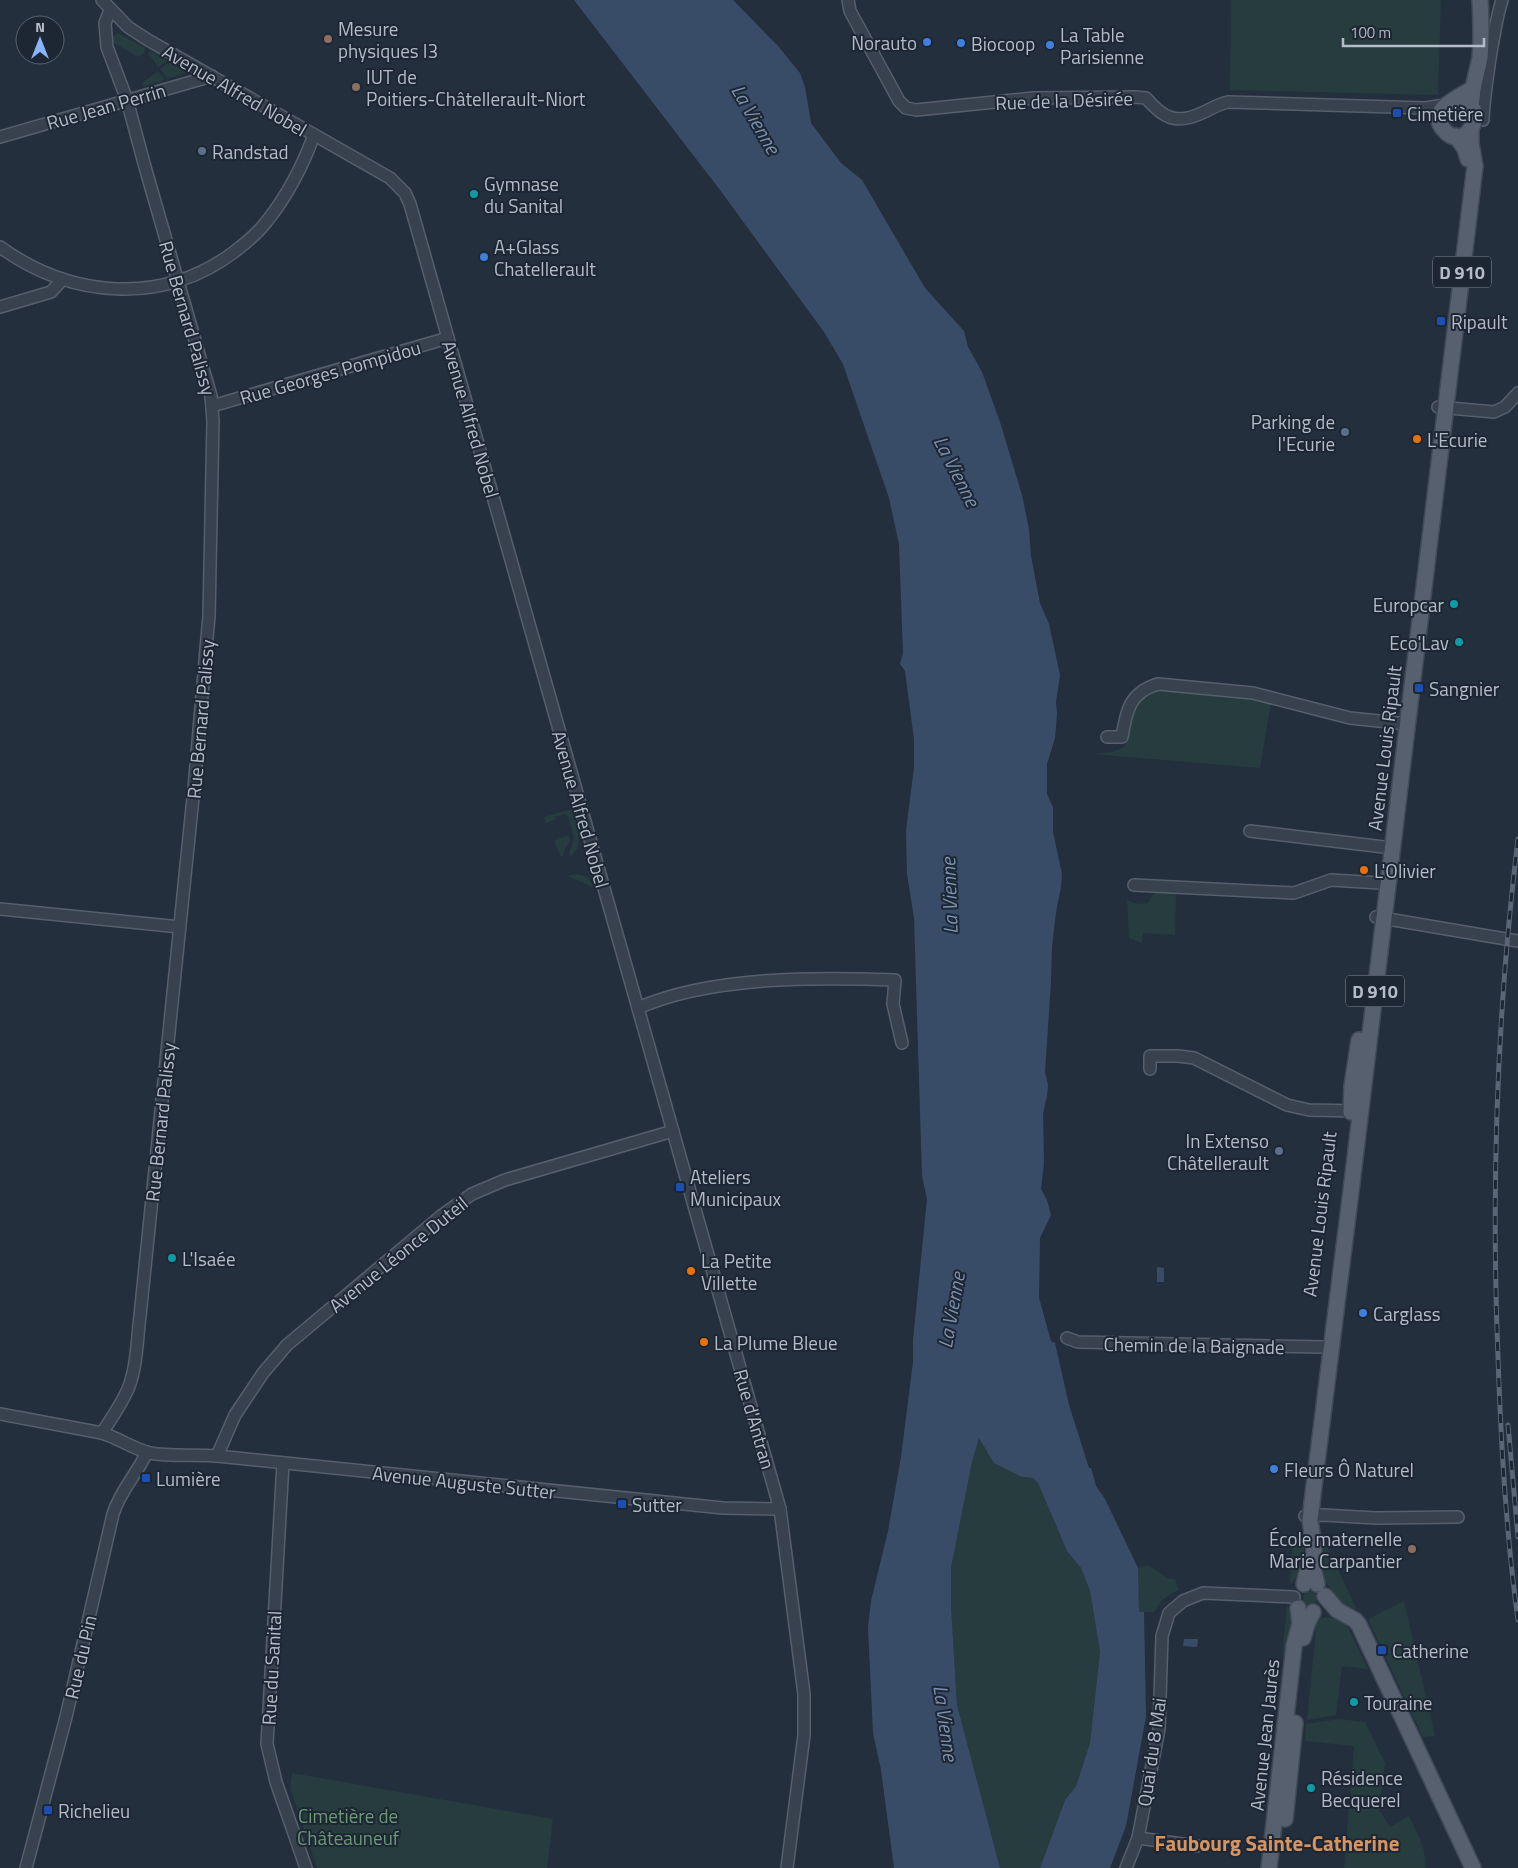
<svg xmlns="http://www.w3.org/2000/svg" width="1518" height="1868" viewBox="0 0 1518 1868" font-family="'Titillium Web',sans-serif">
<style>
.green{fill:#263c3f}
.water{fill:#394c67}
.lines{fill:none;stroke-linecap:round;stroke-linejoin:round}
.minor-casing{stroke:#565f6c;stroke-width:14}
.major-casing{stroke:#414a57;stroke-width:18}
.minor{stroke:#38414e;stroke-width:11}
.major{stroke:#56606e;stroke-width:15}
.rail-casing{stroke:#5a6575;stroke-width:5}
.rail{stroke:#1d2633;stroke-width:3;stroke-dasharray:9;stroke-linecap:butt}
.education-dot{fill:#8d6e63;stroke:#1d2633;stroke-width:2}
.shop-dot{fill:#3f7fe0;stroke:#1d2633;stroke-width:2}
.transit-dot{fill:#1a4fb4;stroke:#1d2633;stroke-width:2}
.service-dot{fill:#5c6f8a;stroke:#1d2633;stroke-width:2}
.culture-dot{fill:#0f9aa8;stroke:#1d2633;stroke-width:2}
.food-dot{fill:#e8710a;stroke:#1d2633;stroke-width:2}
.labels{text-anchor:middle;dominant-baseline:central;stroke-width:4;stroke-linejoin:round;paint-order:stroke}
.shield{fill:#1d2633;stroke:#878f9c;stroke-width:1}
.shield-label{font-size:18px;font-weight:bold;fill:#b4bcc9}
.poi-label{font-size:19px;fill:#b4bcc9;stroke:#1d2633;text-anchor:start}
.street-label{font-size:19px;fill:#b4bcc9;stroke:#1d2633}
.park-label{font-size:19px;fill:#6b9a76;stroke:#1d2633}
.water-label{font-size:20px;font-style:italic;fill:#7c92b1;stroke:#1d2633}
.quarter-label{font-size:21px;font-weight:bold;fill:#d59563;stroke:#1d2633}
</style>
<rect width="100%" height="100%" fill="#242f3e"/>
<g class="green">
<polygon points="1231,0 1441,0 1438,95 1230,90"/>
<polygon points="118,33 145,48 144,53 138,57 114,43 112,37"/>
<polygon points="150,51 167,61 158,67 148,53"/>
<polygon points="169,62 187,72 168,79 160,69"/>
<polygon points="158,71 165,80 144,86 142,83"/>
<path d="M1155,690h12l84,8 20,5 -11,65 -167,-14 19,-2 12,-5c11,-22 2,-44 31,-57z"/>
<path d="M572,809c4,16 13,34 -1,48l-2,-4 5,-15 -6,-22 -4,-2 -9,3 1,2 -10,4 -2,-6z"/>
<polygon points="568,835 570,841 564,851 563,856 561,857 554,841"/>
<polygon points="576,874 588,877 595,888 567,876"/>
<polygon points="1155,891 1176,892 1175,935 1143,933 1142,943 1129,938 1127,900 1137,904 1148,903"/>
<polygon points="978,1438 981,1439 987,1452 1022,1477 1033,1478 1038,1483 1067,1551 1081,1568 1090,1591 1100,1652 1090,1743 1076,1786 1065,1800 1040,1868 1000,1868 957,1705 951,1606 951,1568 972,1462"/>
<polygon points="1319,1523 1322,1535 1356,1608 1355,1609 1340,1603 1320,1573 1317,1525"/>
<polygon points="1294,1532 1301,1545 1304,1544 1304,1564 1291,1563"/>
<path d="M1148,1565l21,14h6l4,11c-12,5 -18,10 -25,22h-15l-1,-44z"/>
<polygon points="1291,1568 1303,1569 1298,1577 1289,1585"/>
<circle cx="1310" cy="1598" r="7"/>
<polygon points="1404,1601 1435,1736 1423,1737 1369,1621 1370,1618"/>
<path d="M1287,1605c9,15 6,20 0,36 -2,5 -1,10 -5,15z"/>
<polygon points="1323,1617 1338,1619 1347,1625 1368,1669 1342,1666 1336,1715 1307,1720 1316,1630 1311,1629 1316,1621"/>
<path d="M1339,1719l26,3 20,41 -6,47 11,17 19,-11c8,17 18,32 16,52h-81l10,-122 -49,-5 1,-17z"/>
<polygon points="292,1773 553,1819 547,1868 317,1868 290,1788"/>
</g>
<g class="water">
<polygon points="574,0 733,0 778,46 800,73 805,87 811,123 841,163 862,180 925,288 964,331 968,347 982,372 1000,422 1022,495 1029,529 1031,556 1040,603 1049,624 1060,675 1056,702 1057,714 1055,738 1047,764 1047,794 1053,807 1053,832 1062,874 1061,887 1056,912 1052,947 1051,982 1045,1072 1048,1085 1047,1096 1043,1114 1044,1163 1041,1189 1047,1200 1051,1215 1040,1238 1039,1298 1051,1341 1055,1343 1069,1405 1089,1468 1091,1468 1096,1486 1105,1499 1138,1568 1139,1612 1144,1612 1146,1716 1126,1826 1110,1868 1040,1868 1065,1800 1076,1786 1090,1743 1100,1652 1090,1591 1081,1568 1067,1551 1038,1483 1033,1478 1022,1477 994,1463 979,1438 972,1462 951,1568 951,1606 957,1705 1000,1868 894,1868 881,1770 873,1733 868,1627 871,1601 888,1531 901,1457 913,1362 913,1340 927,1199 922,1176 914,918 907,874 906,831 914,767 914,739 905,671 900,664 903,653 899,544 889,498 843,364 824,332 720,190"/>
<polygon points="1157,1267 1164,1268 1164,1282 1157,1282"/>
<polygon points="1184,1639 1198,1639 1197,1647 1183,1646"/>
</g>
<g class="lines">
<g class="minor-casing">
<g id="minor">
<polyline points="102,0 128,27 148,40 390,178 405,193 410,204 780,1509 804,1694 804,1735 787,1868"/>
<path d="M848,0l2,11 49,90 7,7 10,2 118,-12 101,-1 11,1c17,20 30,27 56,15 9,-4 16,-9 26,-11l197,6 20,-3"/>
<path d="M1483,120c1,-25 5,-49 9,-74 3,-15 5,-31 10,-46"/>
<polyline points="0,137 212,76"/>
<path d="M0,247c71,51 162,59 234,5 12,-9 24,-19 33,-31 20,-25 36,-56 47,-86"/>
<polyline points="0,307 51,292 62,280"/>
<polyline points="212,406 448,338"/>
<polyline points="1438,407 1494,412 1505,407 1518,393"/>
<path d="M1107,737h15c4,-26 8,-45 36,-53l95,9 97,25 57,6"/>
<polyline points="1250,831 1392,848"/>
<polyline points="1134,885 1294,893 1331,880 1380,883"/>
<polyline points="0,909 180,927"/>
<polyline points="1376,917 1518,941"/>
<path d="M638,1008c72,-32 179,-31 257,-28l-2,24 9,39"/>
<polyline points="1150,1069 1150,1056 1178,1056 1194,1058 1287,1105 1309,1110 1359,1111"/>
<polyline points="1067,1338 1078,1342 1323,1347"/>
<path d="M0,1414l102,19c16,5 32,16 48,20 21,4 45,1 67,3l506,52 57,1"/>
<path d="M102,1433c9,-14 19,-28 26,-44 9,-22 9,-49 12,-73l54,-528 12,-139 3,-33 4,-195 -2,-25 -66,-229 -18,-67 -20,-53 -2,-24 5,-13"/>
<polyline points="217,1456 235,1415 263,1373 287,1345 441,1216 472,1194 505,1180 673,1131"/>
<polyline points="283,1463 267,1744 276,1782 306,1868"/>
<polyline points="1305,1516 1323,1515 1376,1518 1458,1517"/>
<polyline points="1138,1838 1197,1846"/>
<path d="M26,1868l40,-151 47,-203c7,-23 24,-40 34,-62"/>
<polyline points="1126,1868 1138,1838 1159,1729 1162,1636 1169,1613 1183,1601 1203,1593 1294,1597"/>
</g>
</g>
<g class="major-casing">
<g id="major">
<path d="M1472,100c0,-15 6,-29 8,-43 2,-19 1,-38 0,-57"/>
<path d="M1453,101c42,-3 14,56 -9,29 -18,-20 15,-33 28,-41"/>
<polyline points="1456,136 1465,149 1468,159"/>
<polyline points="1351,1112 1352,1086 1359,1040"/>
<polyline points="1304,1584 1310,1561"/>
<polyline points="1317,1584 1313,1568 1314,1548 1310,1520 1313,1494 1351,1191 1475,166 1471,143 1471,130"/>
<polyline points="1325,1596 1337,1610 1355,1620 1359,1625 1473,1868"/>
<polyline points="1303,1638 1307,1624 1313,1612"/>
<polyline points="1285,1819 1295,1723"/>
<polyline points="1269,1868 1294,1646 1300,1623 1298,1608"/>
</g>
</g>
<use href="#minor" class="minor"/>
<use href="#major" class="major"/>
<g class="rail-casing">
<g id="rail">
<path d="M1518,839c-21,172 -27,345 -20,519 3,87 8,176 20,262"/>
<polyline points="1508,1425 1518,1537"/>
</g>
</g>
<use href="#rail" class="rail"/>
</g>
<g class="education-dot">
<circle cx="328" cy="39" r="5"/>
<circle cx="356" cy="87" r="5"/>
<circle cx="1412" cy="1549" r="5"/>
</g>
<g class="shop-dot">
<circle cx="927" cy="42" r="5"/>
<circle cx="961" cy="43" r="5"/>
<circle cx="1050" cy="45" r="5"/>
<circle cx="484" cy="257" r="5"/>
<circle cx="1363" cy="1313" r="5"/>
<circle cx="1274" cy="1469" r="5"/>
</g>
<g class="transit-dot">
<rect x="1392" y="108" width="10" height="10" rx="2.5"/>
<rect x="1436" y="316" width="10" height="10" rx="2.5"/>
<rect x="1414" y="683" width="10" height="10" rx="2.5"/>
<rect x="675" y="1182" width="10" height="10" rx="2.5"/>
<rect x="141" y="1473" width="10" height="10" rx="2.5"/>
<rect x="617" y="1499" width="10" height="10" rx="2.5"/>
<rect x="1377" y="1645" width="10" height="10" rx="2.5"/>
<rect x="43" y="1805" width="10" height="10" rx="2.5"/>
</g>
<g class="service-dot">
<circle cx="202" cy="151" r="5"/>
<circle cx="1345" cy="432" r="5"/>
<circle cx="1279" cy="1151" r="5"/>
</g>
<g class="culture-dot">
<circle cx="474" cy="194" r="5"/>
<circle cx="1454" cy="604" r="5"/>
<circle cx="1459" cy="642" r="5"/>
<circle cx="172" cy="1258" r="5"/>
<circle cx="1354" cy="1702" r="5"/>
<circle cx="1311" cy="1788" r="5"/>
</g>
<g class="food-dot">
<circle cx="1417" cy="439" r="5"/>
<circle cx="1364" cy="870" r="5"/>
<circle cx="691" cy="1271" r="5"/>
<circle cx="704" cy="1342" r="5"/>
</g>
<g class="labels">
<g class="shield">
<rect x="1433" y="256.5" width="58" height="31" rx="4"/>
<rect x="1346" y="975.5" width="58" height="31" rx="4"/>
</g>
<g class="shield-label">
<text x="1462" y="272">D 910</text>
<text x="1375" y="991">D 910</text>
</g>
<g class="poi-label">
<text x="338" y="28">Mesure<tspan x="338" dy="22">physiques I3</tspan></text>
<text x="1060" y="34">La Table<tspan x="1060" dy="22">Parisienne</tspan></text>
<text x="917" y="42" text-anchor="end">Norauto</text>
<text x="971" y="43">Biocoop</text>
<text x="366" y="76">IUT de<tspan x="366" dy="22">Poitiers-Châtellerault-Niort</tspan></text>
<text x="1407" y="113">Cimetière</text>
<text x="212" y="151">Randstad</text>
<text x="484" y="183">Gymnase<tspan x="484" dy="22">du Sanital</tspan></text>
<text x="494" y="246">A+Glass<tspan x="494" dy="22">Chatellerault</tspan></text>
<text x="1451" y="321">Ripault</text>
<text x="1335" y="421" text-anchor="end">Parking de<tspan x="1335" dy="22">l'Ecurie</tspan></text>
<text x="1427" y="439">L'Ecurie</text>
<text x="1444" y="604" text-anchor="end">Europcar</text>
<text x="1449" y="642" text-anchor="end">Eco'Lav</text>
<text x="1429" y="688">Sangnier</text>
<text x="1374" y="870">L'Olivier</text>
<text x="1269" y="1140" text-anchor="end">In Extenso<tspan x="1269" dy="22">Châtellerault</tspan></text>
<text x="690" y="1176">Ateliers<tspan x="690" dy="22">Municipaux</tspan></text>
<text x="182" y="1258">L'Isaée</text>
<text x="701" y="1260">La Petite<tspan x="701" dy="22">Villette</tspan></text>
<text x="1373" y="1313">Carglass</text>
<text x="714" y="1342">La Plume Bleue</text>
<text x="1284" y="1469">Fleurs Ô Naturel</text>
<text x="156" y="1478">Lumière</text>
<text x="632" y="1504">Sutter</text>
<text x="1402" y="1538" text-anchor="end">École maternelle<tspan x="1402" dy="22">Marie Carpantier</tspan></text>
<text x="1392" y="1650">Catherine</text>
<text x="1364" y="1702">Touraine</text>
<text x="1321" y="1777">Résidence<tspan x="1321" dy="22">Becquerel</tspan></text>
<text x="58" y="1810">Richelieu</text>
</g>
<g class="street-label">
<text transform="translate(235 90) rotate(30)">Avenue Alfred Nobel</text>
<text transform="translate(1064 100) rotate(-2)">Rue de la Désirée</text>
<text transform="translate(106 106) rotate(-16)">Rue Jean Perrin</text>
<text transform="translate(188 318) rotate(74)">Rue Bernard Palissy</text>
<text transform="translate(330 372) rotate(-16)">Rue Georges Pompidou</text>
<text transform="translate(471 419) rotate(74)">Avenue Alfred Nobel</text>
<text transform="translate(200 719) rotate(-85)">Rue Bernard Palissy</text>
<text transform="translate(1384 748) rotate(-83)">Avenue Louis Ripault</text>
<text transform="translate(581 809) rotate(74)">Avenue Alfred Nobel</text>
<text transform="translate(160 1122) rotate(-84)">Rue Bernard Palissy</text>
<text transform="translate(1319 1214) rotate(-83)">Avenue Louis Ripault</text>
<text transform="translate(398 1254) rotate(-39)">Avenue Léonce Duteil</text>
<text transform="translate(1194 1345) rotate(1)">Chemin de la Baignade</text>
<text transform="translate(755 1419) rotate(74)">Rue d'Antran</text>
<text transform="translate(464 1482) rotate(6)">Avenue Auguste Sutter</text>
<text transform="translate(80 1657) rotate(-77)">Rue du Pin</text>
<text transform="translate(271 1668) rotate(-87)">Rue du Sanital</text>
<text transform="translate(1264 1735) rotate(-84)">Avenue Jean Jaurès</text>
<text transform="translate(1151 1752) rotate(-82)">Quai du 8 Mai</text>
</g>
<g class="park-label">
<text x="348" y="1815">Cimetière de<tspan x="348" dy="22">Châteauneuf</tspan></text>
</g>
<g class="water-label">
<text transform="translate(756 119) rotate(60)">La Vienne</text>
<text transform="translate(957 471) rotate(63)">La Vienne</text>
<text transform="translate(949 896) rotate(-92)">La Vienne</text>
<text transform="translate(951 1310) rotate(-80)">La Vienne</text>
<text transform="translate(946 1723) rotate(82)">La Vienne</text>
</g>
<g class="quarter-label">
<text x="1277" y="1843">Faubourg Sainte-Catherine</text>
</g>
</g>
<g transform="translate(40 40)"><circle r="24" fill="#1d2633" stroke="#59626f"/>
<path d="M0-4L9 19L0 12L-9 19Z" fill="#8ab4f8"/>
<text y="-8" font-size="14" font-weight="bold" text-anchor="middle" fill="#b4bcc9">N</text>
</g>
<path d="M1343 38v8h141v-8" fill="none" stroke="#b4bcc9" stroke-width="2.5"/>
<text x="1350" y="38" font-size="15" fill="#b4bcc9" stroke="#1d2633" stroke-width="4" paint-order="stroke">100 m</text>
</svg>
